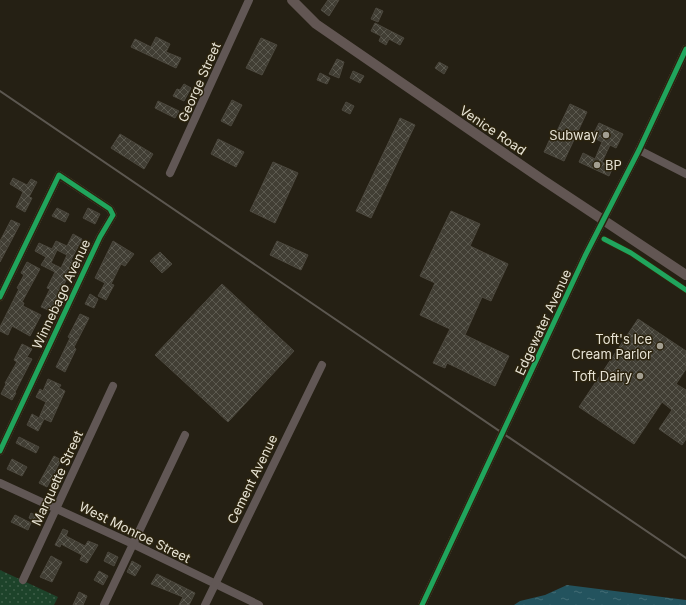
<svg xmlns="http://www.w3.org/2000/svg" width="686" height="605" viewBox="0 0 686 605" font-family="Inter,sans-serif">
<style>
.green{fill:url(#green-dots)}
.water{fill:url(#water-ripples)}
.building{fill:url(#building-cross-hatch);stroke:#4c483e;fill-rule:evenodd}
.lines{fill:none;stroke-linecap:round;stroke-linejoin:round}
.minor{stroke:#615755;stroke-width:8}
.major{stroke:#625653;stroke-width:10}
.rail{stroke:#5c5750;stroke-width:2}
.cycleway-casing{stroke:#2b230e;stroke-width:8}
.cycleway{stroke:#20a55d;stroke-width:5}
.poi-dot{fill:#a39f91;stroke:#2b230e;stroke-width:1.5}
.labels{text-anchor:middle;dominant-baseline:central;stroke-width:3;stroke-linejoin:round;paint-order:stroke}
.street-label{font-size:13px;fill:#e7e3d5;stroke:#2b230e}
.poi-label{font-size:13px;fill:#e7e3d5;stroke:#2b230e;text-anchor:end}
</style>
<defs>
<pattern id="green-dots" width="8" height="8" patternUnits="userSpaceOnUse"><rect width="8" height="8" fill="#1d432a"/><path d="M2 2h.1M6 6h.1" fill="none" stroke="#3e5e48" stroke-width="1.8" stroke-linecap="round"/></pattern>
<pattern id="water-ripples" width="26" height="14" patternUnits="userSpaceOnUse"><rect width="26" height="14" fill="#23535e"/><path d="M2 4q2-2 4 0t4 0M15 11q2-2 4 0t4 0" fill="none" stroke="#436c74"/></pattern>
<pattern id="building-cross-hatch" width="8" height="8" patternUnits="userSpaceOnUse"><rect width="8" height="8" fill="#413e34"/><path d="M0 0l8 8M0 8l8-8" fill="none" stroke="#5c5a50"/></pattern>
</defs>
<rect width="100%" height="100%" fill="#252014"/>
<polygon class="green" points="0,570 58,597 54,605 0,605"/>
<polygon class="water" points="567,585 686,600 686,605 514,605 520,601 545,595"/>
<g class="building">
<polygon points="328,0 339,0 329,16 321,10"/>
<polygon points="376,8 383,11 378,22 371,19"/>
<polygon points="375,23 404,38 400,45 389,39 386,45 379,41 381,36 371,31"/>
<polygon points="156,37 170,44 166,52 181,58 176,68 131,47 135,39 151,47"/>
<polygon points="261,38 277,45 262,75 246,68"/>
<polygon points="337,59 344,62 339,78 329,74"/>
<polygon points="439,62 448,67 444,74 435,68"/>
<polygon points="353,71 364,76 360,83 350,78"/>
<polygon points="320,73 330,78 327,84 317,80"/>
<polygon points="184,84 191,88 184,101 173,96 177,89 180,90"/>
<polygon points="232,100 242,105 231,126 221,121"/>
<polygon points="158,101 179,111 175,118 155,108"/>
<polygon points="346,102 354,106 350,114 342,110"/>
<polygon points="570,104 587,112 564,161 544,152 554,130 557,131"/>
<polygon points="400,118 415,125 371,218 356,211"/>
<polygon points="599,123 623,134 616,148 610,145 602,162 613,167 609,176 579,162 583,153 595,159 602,142 592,137"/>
<polygon points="120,134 153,154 144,169 111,148"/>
<polygon points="218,139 244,152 236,167 211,154"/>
<polygon points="273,162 298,173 275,223 250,211"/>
<polygon points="13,178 27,185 31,179 37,182 29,197 32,198 25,212 16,207 23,192 10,184"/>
<polygon points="57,208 69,214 65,222 52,216"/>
<polygon points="88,208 100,214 95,224 83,218"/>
<polygon points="451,211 480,224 470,246 508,264 491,301 482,297 465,335 509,356 495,386 447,363 445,368 433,363 450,329 420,315 435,283 420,276"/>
<polygon points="11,220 20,224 0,262 0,241"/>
<path d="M73,234l9,5 -11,21 3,2 -7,13 1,1 -17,35 -10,-4 9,-18 -3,-1 8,-16 -14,-7 5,-8 -11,-6 4,-8 13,6 4,-8 11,5zM57,250l10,5 -6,13 -10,-5z"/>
<polygon points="113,241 134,254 125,266 121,264 111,284 114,285 106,300 98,296 105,283 95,278"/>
<polygon points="277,241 308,255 301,270 270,255"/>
<polygon points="160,252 172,264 162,273 150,261"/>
<polygon points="27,262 40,269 22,302 24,303 23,306 41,315 30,336 12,326 8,335 0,331 0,327 19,289 17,288 24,275 21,273"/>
<polygon points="222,284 294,351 228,422 155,355"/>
<polygon points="90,294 98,299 94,308 85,304"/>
<polygon points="80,314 89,318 74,347 76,349 65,372 56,367 70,338 68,337"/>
<polygon points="638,319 686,351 686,369 676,384 686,390 686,439 682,445 659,429 672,410 662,402 634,444 579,407"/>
<polygon points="22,344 32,349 27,357 32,359 15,392 16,393 12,400 1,394 6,384 5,383 17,362 14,360"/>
<polygon points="48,379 61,385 59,388 65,391 51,422 44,419 38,431 27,425 32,414 39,418 46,402 36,397 40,389 43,391"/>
<polygon points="19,437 39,447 36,453 16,443"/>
<polygon points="54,456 61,460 47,487 39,483"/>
<polygon points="12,459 27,467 22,476 7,469"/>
<polygon points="31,513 43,519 40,524 29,518"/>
<polygon points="15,515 31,523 28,530 11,522"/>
<polygon points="63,529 68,531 66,536 85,546 88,541 98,545 87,563 80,560 82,555 61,544 60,547 55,545"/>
<polygon points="108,552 118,557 114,566 104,561"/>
<polygon points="51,556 62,562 52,582 40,577"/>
<polygon points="132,561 141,566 135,576 127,572"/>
<polygon points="99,571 108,576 103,585 94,580"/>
<polygon points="157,574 195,593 189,605 179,605 183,597 151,584"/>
<polygon points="79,592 87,596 83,605 73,605"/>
</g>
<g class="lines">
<g class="minor">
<polyline points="639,150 686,174"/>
<polyline points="170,173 249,0"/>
<polyline points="0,297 59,175 110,209 113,215 100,237 0,451"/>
<polyline points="0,483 133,544 259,605"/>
<polyline points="23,580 113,386"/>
<polyline points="104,605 185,435"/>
<polyline points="205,605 322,365"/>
<polyline points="422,605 585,256 639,150 686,49"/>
</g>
<polyline class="major" points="292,0 316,24 543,180 686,275"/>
<polyline class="rail" points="0,91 686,558"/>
<g class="cycleway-casing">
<g id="cycleway">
<polyline points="604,239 631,253 686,290"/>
<polyline points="0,297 59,175 110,209 113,215 100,237 0,451"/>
<polyline points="422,605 585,256 639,150 686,49"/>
</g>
</g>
<use href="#cycleway" class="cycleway"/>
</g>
<g class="poi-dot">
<circle cx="606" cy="135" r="4"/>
<circle cx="597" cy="165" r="4"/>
<circle cx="660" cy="346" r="4"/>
<circle cx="640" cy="376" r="4"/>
</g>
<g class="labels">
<g class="street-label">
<text transform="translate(199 82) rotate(-66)">George Street</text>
<text transform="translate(493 130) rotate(34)">Venice Road</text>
<text transform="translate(61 294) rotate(-65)">Winnebago Avenue</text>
<text transform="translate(543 322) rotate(-65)">Edgewater Avenue</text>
<text transform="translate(57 478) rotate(-65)">Marquette Street</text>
<text transform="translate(252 479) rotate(-64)">Cement Avenue</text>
<text transform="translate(135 532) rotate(26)">West Monroe Street</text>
</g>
<g class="poi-label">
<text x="598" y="135">Subway</text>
<text x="605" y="165" text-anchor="start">BP</text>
<text x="652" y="339">Toft's Ice<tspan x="652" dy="15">Cream Parlor</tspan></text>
<text x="632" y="376">Toft Dairy</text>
</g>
</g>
</svg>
